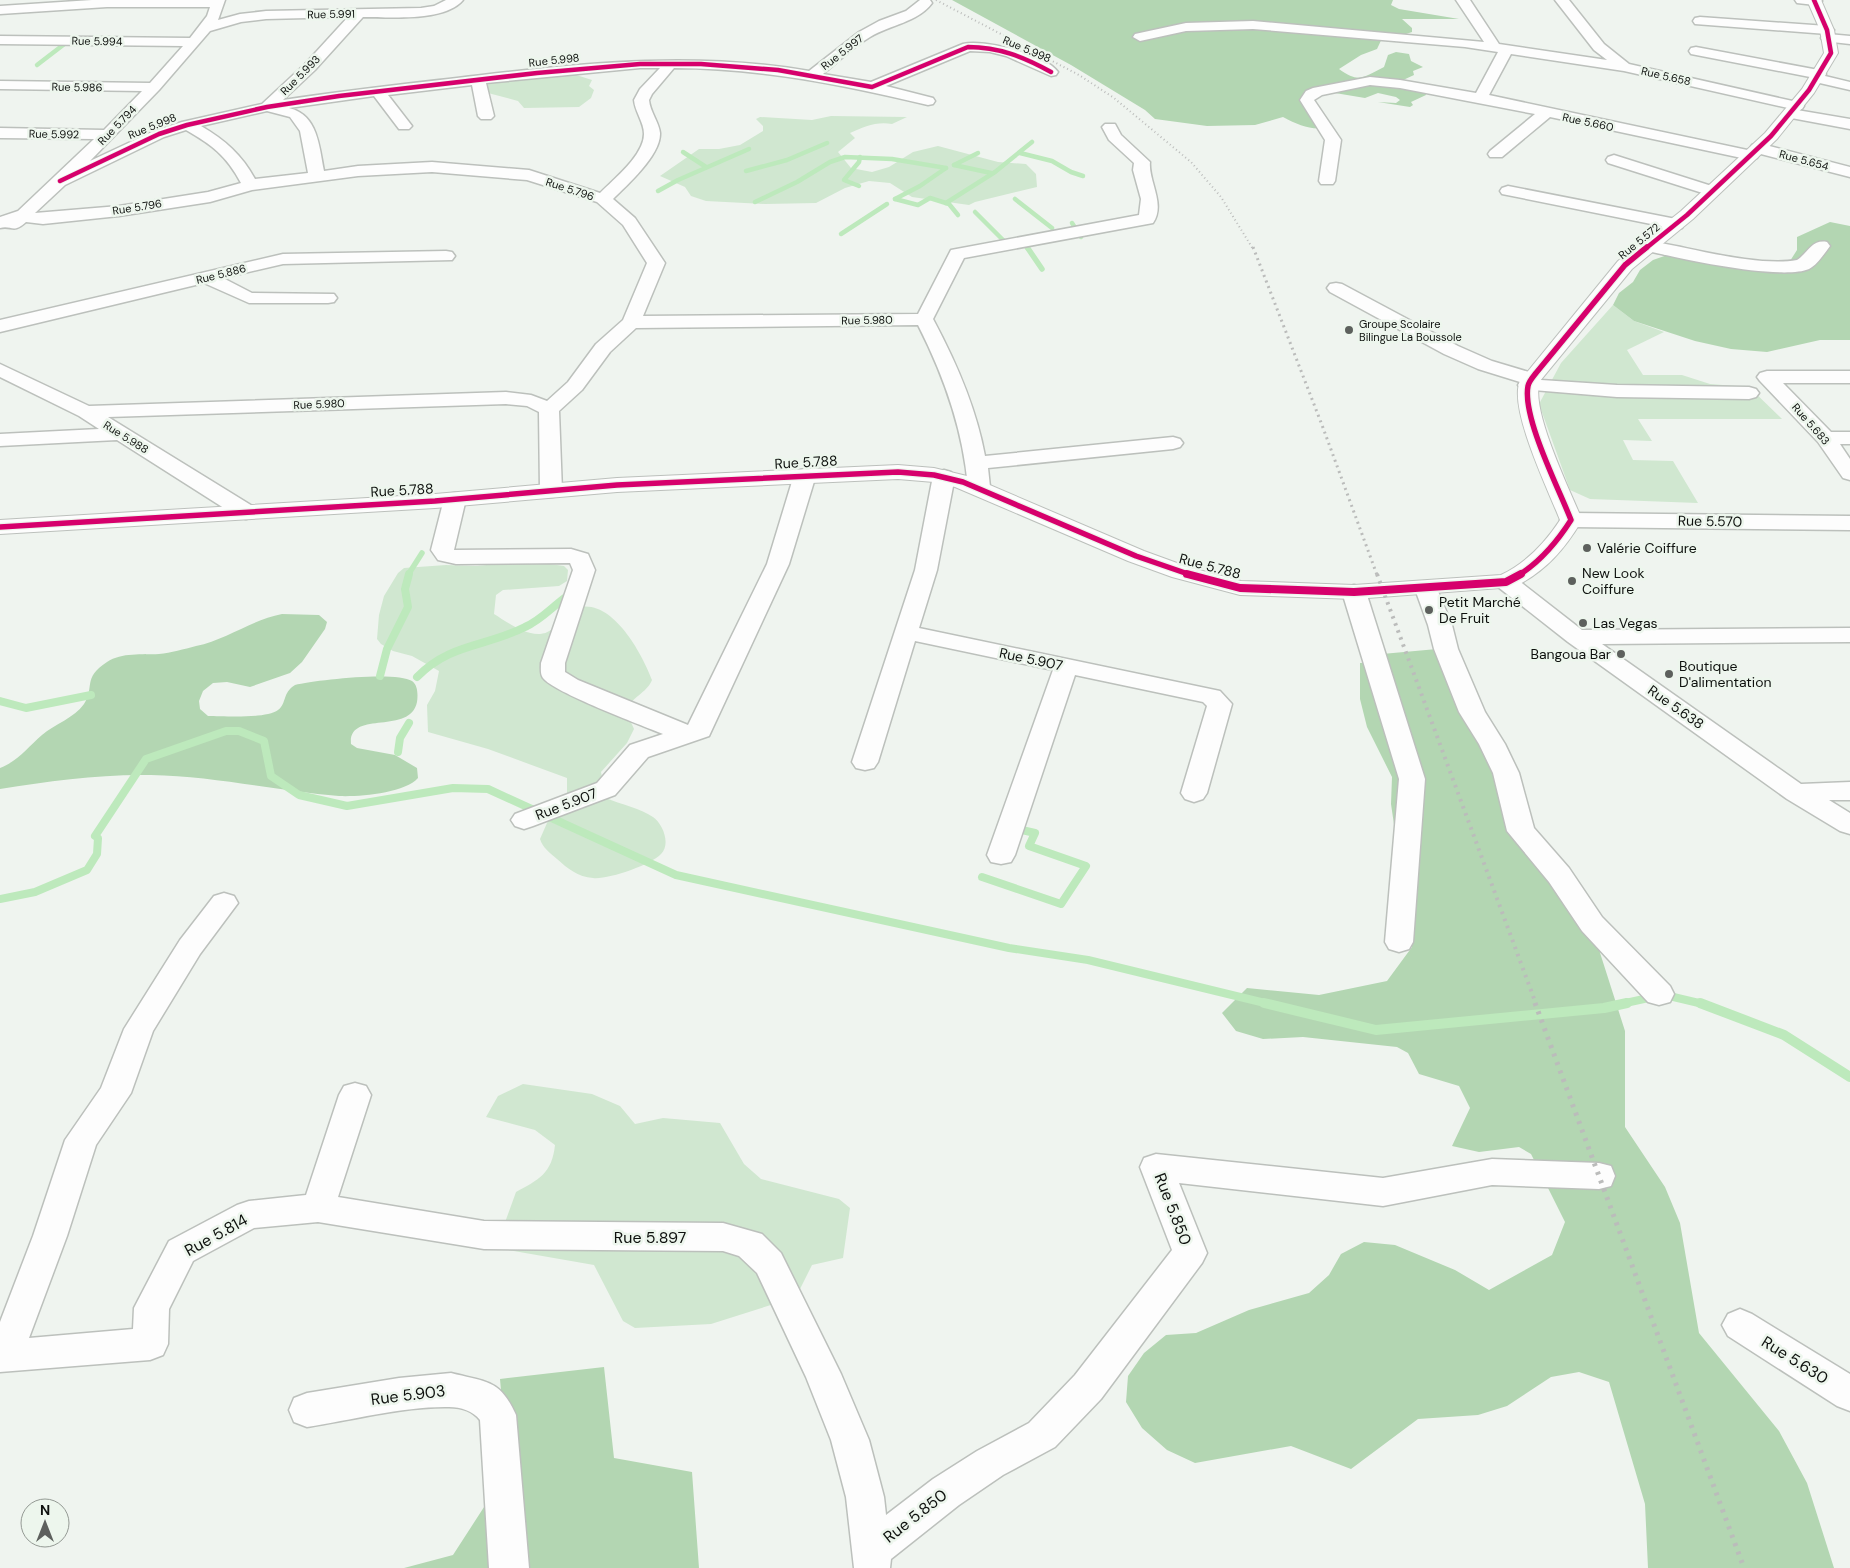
<svg xmlns="http://www.w3.org/2000/svg" width="1850" height="1568" viewBox="0 0 1850 1568" font-family="'DM Sans',sans-serif">
<style>
.green{fill:#d0e7d0}
.forest{fill:#b3d6b2}
.lines{fill:none;stroke-linecap:round;stroke-linejoin:round}
.stream-far3{stroke:#bde9bc;stroke-width:4.5}
.stream-far2{stroke:#bde9bc;stroke-width:5.5}
.stream-far1{stroke:#bde9bc;stroke-width:8}
.stream{stroke:#bde9bc;stroke-width:10}
.street-casing{stroke:#bcc0bc;stroke-width:3}
.secondary-casing{stroke:#bcc0bc;stroke-width:2}
.street{fill:#fdfdfd;fill-rule:evenodd}
.secondary{fill:#fdfdfd;fill-rule:evenodd}
.rail-far3{stroke:#bbbcbb;stroke-width:2;stroke-dasharray:1 3;stroke-linecap:butt}
.rail-far2{stroke:#bbbcbb;stroke-width:3;stroke-dasharray:2 4;stroke-linecap:butt}
.rail-far1{stroke:#bbbcbb;stroke-width:4;stroke-dasharray:2.5 5;stroke-linecap:butt}
.rail{stroke:#bbbcbb;stroke-width:5;stroke-dasharray:3 6;stroke-linecap:butt}
.cycleway-far2-casing{stroke:#edf6ed;stroke-width:6}
.cycleway-far1-casing{stroke:#edf6ed;stroke-width:8}
.cycleway-casing{stroke:#edf6ed;stroke-width:11}
.cycleway-far2{stroke:#d6006c;stroke-width:4.5}
.cycleway-far1{stroke:#d6006c;stroke-width:5.5}
.cycleway{stroke:#d6006c;stroke-width:8}
.poi-dot{fill:#5d605d;stroke:#edf6ed;stroke-width:2}
.labels{text-anchor:middle;dominant-baseline:central;stroke-width:5;stroke-linejoin:round;paint-order:stroke}
.far-street-label{font-size:11px;fill:#0e110e;stroke:#edf6ed}
.far-poi-label{font-size:11px;fill:#0e110e;stroke:#edf6ed;text-anchor:start}
.street-label{font-size:14px;fill:#0e110e;stroke:#edf6ed}
.poi-label{font-size:14px;fill:#0e110e;stroke:#edf6ed;text-anchor:start}
.near-street-label{font-size:16px;fill:#0e110e;stroke:#edf6ed}
</style>
<rect width="100%" height="100%" fill="#eff4ef"/>
<g class="green">
<polygon points="570,73 592,80 589,86 594,90 591,98 579,107 524,108 518,101 488,93 482,85 487,82"/>
<path d="M831,116l76,1 -15,7c-15,-3 -29,3 -42,9l5,5 -17,14 13,16 21,4 17,-5 24,-15 25,-6 60,16 28,2 10,10 1,13 -62,15 -6,3 -57,-8 -22,-14 -21,-2 -24,7 -29,15 -51,1 -59,-3 -15,-5 -6,-9 -25,-11 39,-27h20l21,-4 23,-14v-5l-7,-7 4,-2 52,3z"/>
<polygon points="1613,305 1634,321 1664,332 1627,350 1643,375 1682,375 1710,384 1749,387 1782,419 1638,419 1652,441 1623,440 1633,460 1673,461 1698,503 1590,499 1570,490 1539,404 1561,363"/>
<path d="M528,561l36,5 4,4 -1,11 -8,5 -56,4 -7,5 -2,19c13,8 30,21 46,20 16,-1 21,-19 34,-25 36,-15 68,44 78,71 -5,13 -21,17 -26,31l8,18 -7,14 -26,29 5,26c14,6 36,11 47,19 10,7 18,27 8,37 -10,11 -54,26 -68,24 -15,-1 -26,-10 -36,-19 -8,-7 -14,-11 -17,-20l14,-32 13,-14v-15l-79,-29 -60,-17 -1,-27 8,-14 4,-20 -27,-15 -19,-5 -12,-7 -4,-5 2,-24 5,-19 14,-23 6,-5 42,-3 30,1z"/>
<path d="M523,1084l69,10 28,12 15,18 28,-6 57,5 24,41 17,15 78,20 11,9 -7,50 -31,7 -16,32 -85,27 -76,4 -12,-7 -29,-56 -86,-15 -5,-22 13,-36c22,-12 36,-18 39,-47l-20,-15 -49,-13 12,-21z"/>
</g>
<g class="forest">
<path d="M952,0h441l-2,5 8,4 60,10h-57l10,9v4l-9,3 -18,-3 -8,17 -16,6 -22,14c21,15 24,8 45,-2l4,-12 8,-3 13,2 2,7 12,6 -10,4 1,4 -13,6 24,11 1,3 -15,7 2,3 -3,2 -32,-5 18,1 4,-3 -4,-3 -18,-4 -13,5 -36,-6 -23,7 24,24 1,4c-19,4 -31,-1 -48,-10l-28,8 -48,1 -52,-7 -10,-9 -74,-45z"/>
<polygon points="1830,222 1850,226 1850,340 1820,340 1767,352 1731,349 1695,341 1634,321 1613,305 1619,293 1633,282 1640,270 1653,260 1673,253 1763,265 1790,261 1797,250 1797,237"/>
<path d="M282,614l37,1 8,7 -2,7 -23,33 -12,11 -40,14 -23,-5 -14,1 -10,8 -4,10 1,8 8,7c16,0 58,3 70,-6 9,-7 4,-17 17,-25 20,-5 101,-14 117,-4 6,4 6,14 5,21 -7,34 -69,7 -66,42l6,4 38,7 22,13 1,10c-13,15 -59,19 -79,18 -63,-5 -125,-20 -188,-21 -51,-1 -101,6 -151,14v-21c18,-7 28,-21 42,-33 13,-11 32,-17 42,-31 11,-16 -2,-26 23,-42 15,-10 35,-7 52,-8 12,-1 25,-5 37,-8 30,-6 55,-26 86,-32z"/>
<polygon points="1437,649 1494,758 1594,934 1625,1031 1625,1127 1665,1187 1680,1223 1699,1333 1779,1431 1807,1483 1834,1568 1648,1568 1645,1504 1609,1382 1579,1372 1551,1377 1507,1406 1478,1415 1418,1419 1351,1469 1291,1446 1195,1463 1167,1450 1142,1428 1126,1402 1128,1376 1144,1353 1166,1335 1196,1333 1249,1310 1309,1293 1329,1275 1341,1254 1364,1242 1395,1245 1455,1270 1489,1290 1552,1255 1565,1222 1531,1154 1519,1147 1479,1152 1452,1146 1470,1108 1459,1086 1419,1074 1408,1053 1397,1047 1303,1037 1263,1039 1236,1031 1222,1013 1247,988 1319,995 1387,981 1412,947 1391,804 1392,777 1367,727 1360,699 1360,663 1384,661 1382,654"/>
<polygon points="604,1367 614,1458 692,1472 699,1568 404,1568 453,1555 508,1470 500,1379"/>
</g>
<g class="lines">
<g class="stream-far3">
<polyline points="37,65 67,42"/>
<polyline points="683,152 706,167"/>
<polyline points="1020,153 1052,161 1071,172 1083,176"/>
<polyline points="954,165 991,173"/>
<polyline points="954,165 978,153"/>
<polyline points="746,171 787,160 827,143"/>
<polyline points="859,186 844,180 859,162 860,157"/>
<polyline points="658,191 678,180 749,149"/>
<polyline points="895,199 918,205 930,198 949,204 958,215"/>
<polyline points="895,199 920,186 946,168"/>
<polyline points="1015,199 1052,228"/>
<polyline points="755,202 797,182 830,162 845,157 892,159 946,168"/>
<polyline points="946,203 995,172 1032,142"/>
<polyline points="975,212 1006,243"/>
<polyline points="1072,223 1081,237"/>
<polyline points="841,234 887,204"/>
<polyline points="1024,243 1028,249"/>
</g>
<g class="stream-far2">
<polyline points="1027,247 1042,269"/>
<polyline points="408,575 422,553"/>
</g>
<g class="stream-far1">
<polyline points="380,676 387,649 408,607 405,589 409,574"/>
<path d="M417,677c33,-34 69,-30 108,-50 16,-7 27,-20 41,-30"/>
<polyline points="0,701 26,708 91,695"/>
<polyline points="398,752 400,738 409,723"/>
<polyline points="982,877 1061,904 1086,866 1029,846 1035,833 1013,828"/>
<polyline points="0,899 35,892 87,870 97,854 98,838 95,836 146,759 226,731 239,731 264,741 271,776 299,795 347,806 453,788 488,789 676,875 1009,948 1088,960 1269,1004"/>
<polyline points="1665,995 1703,1004"/>
<polyline points="1621,1004 1653,997"/>
</g>
<g class="stream">
<polyline points="1264,1003 1376,1030 1604,1008 1627,1003"/>
<polyline points="1700,1003 1784,1035 1850,1077"/>
</g>
<g class="street-casing">
<g id="street">
<path d="M92,0h133l-7,20 22,-6 26,-3 155,-3 13,-2 12,-6h17c-18,22 -74,17 -100,17l-48,53 -32,30c66,-10 132,-17 199,-25 110,-13 217,-23 327,-4l50,-39 20,-11 27,-10 14,-11h10l2,3c-14,19 -42,22 -62,34 -17,10 -31,24 -47,37l48,8 92,-38c21,-5 82,10 95,28l-2,3 -5,1 -45,-20 -16,-4 -20,-1 -84,35 47,12 2,3 -2,3 -5,1c-84,-20 -167,-37 -254,-37l-22,26 -3,6c1,12 10,22 11,33 1,22 -33,52 -47,66l22,19 30,45 -22,53 275,-2 33,-64 188,-35 2,-16 -8,-29 1,-7 -25,-23 -7,-13 3,-3h10l6,11 29,27c-2,19 16,42 3,61l-189,35 -31,61c23,43 43,88 52,137l188,-19 7,2 3,4 -3,4 -7,2 -185,19 2,19 -3,5 -8,1 -8,-1 -3,-5c-5,-58 -24,-111 -50,-162l-282,3 -26,24 -28,38 -23,21 3,80 -3,5 -8,1 -8,-1 -3,-5 -1,-79 -12,-6 -21,-2 -398,13 146,90 3,5 -3,5 -8,2 -8,-2 -121,-77 -117,6v-12l99,-5 -20,-13 -79,-39v-13l89,42 417,-14 25,3 16,6 21,-19 28,-38 27,-24 24,-57 -24,-38 -26,-23 -70,-22 -95,-8 -74,4 -106,14 -42,12 -91,14 -76,8 -17,-2c-13,12 -14,3 -26,6v-11l18,-6 76,-72 -94,-1v-10l104,2 38,-39 -142,-2v-8l150,2 33,-37 -183,-2v-8l190,2 17,-22 3,-9h-103l-107,7v-8zM348,17l-43,47 -43,40 -80,18 -28,9 -64,30 69,-71 51,-59 31,-9 25,-3zM640,68h20l-20,21 -6,11c1,12 10,22 10,34 0,21 -30,45 -44,59l-71,-23 -97,-8 -74,4 -34,5c-5,-25 -6,-56 -35,-63l85,-12 25,33h10l3,-3 -24,-31 84,-10 6,31 3,3h10l3,-3 -8,-33zM267,111l23,6 10,14 8,42 -53,6c-13,-24 -30,-39 -54,-53zM186,130c26,15 40,25 55,53l-33,9 -89,14 -84,7 30,-28 99,-48z"/>
<polygon points="1456,0 1470,0 1499,44 1607,60 1594,50 1555,0 1569,0 1604,44 1629,64 1797,102 1802,103 1804,106 1802,109 1797,110 1624,71 1511,54 1489,95 1752,151 1750,148 1752,145 1758,143 1850,167 1850,177 1757,153 1759,155 1757,158 1751,160 1550,117 1502,157 1490,157 1488,154 1490,151 1535,114 1400,88 1370,85 1322,95 1314,100 1341,140 1335,181 1333,184 1321,184 1319,181 1325,140 1300,100 1306,91 1313,88 1370,77 1400,80 1476,93 1498,52 1465,47 1253,29 1186,31 1140,41 1133,37 1135,34 1186,23 1253,21 1484,42"/>
<polygon points="1795,0 1821,0 1822,1 1815,5 1797,3"/>
<polygon points="1700,17 1827,26 1834,30 1827,34 1695,24 1693,21 1695,18"/>
<polygon points="1828,34 1850,36 1850,44 1823,41 1821,38 1823,35"/>
<polygon points="1696,47 1824,71 1826,74 1825,76 1850,82 1850,90 1811,81 1810,77 1691,54 1689,51 1691,48"/>
<polygon points="1791,109 1850,119 1850,129 1786,117 1783,114 1786,111"/>
<polygon points="1614,155 1718,188 1720,191 1718,194 1712,196 1608,163 1606,160 1608,157"/>
<polygon points="1508,186 1676,219 1682,220 1684,224 1682,228 1676,229 1502,194 1500,191 1502,188"/>
<path d="M1650,241c42,7 107,26 147,19 11,-7 15,-21 30,-18l3,4c-6,8 -13,19 -21,23 -28,12 -133,-11 -165,-19l-3,-4 3,-4z"/>
<polygon points="446,251 452,252 455,256 452,260 283,264 223,278 252,293 334,294 337,298 334,302 328,303 249,303 204,283 0,332 0,320 283,254"/>
<polygon points="1336,283 1342,284 1458,346 1492,361 1539,375 1541,380 1617,385 1749,387 1756,389 1759,393 1756,397 1749,399 1617,397 1521,389 1518,385 1520,382 1478,369 1444,354 1330,292 1327,288 1330,284"/>
<polygon points="1767,371 1850,371 1850,383 1783,383 1831,432 1850,432 1850,444 1840,444 1850,459 1850,480 1843,478 1818,442 1760,381 1757,377 1760,373"/>
<path d="M805,469l7,2 4,4 -27,89 -80,172 -61,21 -33,38 -82,31 -9,3 -9,-3 -4,-6 4,-6 82,-31 33,-38 33,-11c-22,-9 -110,-42 -120,-56 -3,-4 -2,-10 -2,-15l32,-93 -3,-7 -114,1 -18,-4 -7,-10 13,-51 3,-5 8,-1 8,1 3,5 -12,51 117,-1 17,5 7,16 -30,93v9l13,8 110,45 79,-161 27,-89 4,-4z"/>
<polygon points="944,470 951,472 955,476 937,570 919,628 1220,691 1232,704 1207,793 1203,799 1194,802 1185,799 1181,793 1207,706 1203,702 1075,675 1015,855 1011,862 1001,864 991,862 987,855 1053,670 915,641 878,762 874,768 865,770 856,768 852,762 915,570 933,476 937,472"/>
<polygon points="1571,513 1850,516 1850,530 1571,527 1563,525 1560,520 1563,515"/>
<polygon points="1506,575 1514,577 1582,630 1850,628 1850,642 1602,644 1801,784 1850,782 1850,800 1829,800 1850,813 1850,834 1840,831 1787,799 1568,642 1498,587 1495,582 1498,577"/>
<polygon points="1426,582 1434,584 1437,589 1452,625 1458,649 1485,712 1505,744 1519,773 1534,828 1569,868 1602,917 1670,986 1674,994 1670,1002 1659,1005 1648,1002 1582,931 1549,882 1507,831 1493,773 1479,744 1459,712 1434,649 1428,625 1415,589 1418,584"/>
<polygon points="1354,585 1362,587 1366,592 1425,779 1413,942 1409,949 1399,952 1389,949 1385,942 1399,779 1342,592 1346,587"/>
<polygon points="224,893 234,896 238,903 200,954 153,1031 131,1093 96,1145 67,1236 29,1338 133,1329 134,1308 169,1241 237,1205 249,1201 306,1195 339,1095 344,1086 355,1083 366,1086 371,1095 338,1197 484,1221 723,1223 762,1234 781,1253 841,1374 869,1440 884,1497 886,1515 933,1479 977,1451 1029,1423 1075,1375 1172,1250 1140,1167 1144,1158 1156,1154 1383,1178 1492,1159 1599,1163 1611,1166 1615,1176 1611,1186 1599,1189 1492,1185 1383,1206 1179,1183 1207,1253 1202,1263 1101,1399 1055,1447 1003,1475 959,1505 891,1559 890,1568 854,1568 846,1497 831,1440 806,1377 757,1273 739,1256 723,1251 484,1249 318,1222 254,1228 193,1261 169,1309 168,1344 163,1355 150,1360 0,1372 0,1322 33,1236 65,1140 101,1088 124,1029 180,940 214,896"/>
<polygon points="1740,1309 1752,1314 1850,1374 1850,1411 1837,1406 1728,1336 1722,1325 1728,1314"/>
<path d="M451,1373c35,9 49,6 65,42l13,153h-40l-9,-148c-7,-9 -19,-13 -31,-13 -43,-1 -98,13 -142,20l-13,-5 -5,-12 5,-12 13,-5 92,-15z"/>
</g>
</g>
<g class="secondary-casing">
<path id="secondary" d="M1807,0h14l13,30 4,23 -24,40 -37,46 -84,80 -61,50 -92,112c-11,27 31,111 42,139 -17,29 -37,52 -68,67l-160,12 -114,-4 -68,-18 -44,-16 -173,-74 -21,-5 -36,-3 -281,13 -182,16 -435,26v-14l435,-26 182,-16 281,-13 36,3 37,9 173,74 44,16 53,14 113,4 147,-10c25,-12 44,-32 59,-55 -11,-28 -52,-112 -40,-139l98,-120 63,-50 84,-78 37,-44 22,-36 -4,-23z"/>
</g>
<use href="#street" class="street"/>
<use href="#secondary" class="secondary"/>
<polyline class="rail-far3" points="936,0 1079,75 1114,98 1191,162 1221,197 1253,249"/>
<polyline class="rail-far2" points="1253,247 1322,425 1377,575"/>
<polyline class="rail-far1" points="1377,574 1536,1004"/>
<polyline class="rail" points="1535,1003 1744,1568"/>
<g class="cycleway-far2-casing">
<g id="cycleway-far2">
<path d="M60,181l99,-47 28,-9 80,-18 72,-11 198,-23 103,-9h61l77,6 94,17 96,-40c31,0 56,10 83,25"/>
<polyline points="1645,249 1687,215 1771,136 1809,90 1831,53 1827,30 1814,0"/>
</g>
</g>
<g class="cycleway-far1-casing">
<g id="cycleway-far1">
<polyline points="0,527 435,501 617,485 898,472 934,475 963,482 1136,556 1191,575"/>
<path d="M1519,575c22,-14 38,-33 52,-55 -12,-31 -49,-103 -43,-134 1,-5 5,-9 8,-13l89,-108 22,-18"/>
</g>
</g>
<g class="cycleway-casing">
<polyline id="cycleway" points="1187,574 1240,588 1354,592 1506,582 1521,574"/>
</g>
<use href="#cycleway-far2" class="cycleway-far2"/>
<use href="#cycleway-far1" class="cycleway-far1"/>
<use href="#cycleway" class="cycleway"/>
</g>
<g class="poi-dot">
<circle cx="1349" cy="330" r="5"/>
<circle cx="1587" cy="548" r="5"/>
<circle cx="1572" cy="581" r="5"/>
<circle cx="1429" cy="610" r="5"/>
<circle cx="1583" cy="623" r="5"/>
<circle cx="1621" cy="654" r="5"/>
<circle cx="1669" cy="674" r="5"/>
</g>
<g class="labels">
<g class="far-street-label">
<text transform="translate(331 14) rotate(-1)">Rue 5.991</text>
<text transform="translate(97 41) rotate(1)">Rue 5.994</text>
<text transform="translate(1027 49) rotate(23)">Rue 5.998</text>
<text transform="translate(842 52) rotate(-38)">Rue 5.997</text>
<text transform="translate(554 60) rotate(-6)">Rue 5.998</text>
<text transform="translate(300 75) rotate(-45)">Rue 5.993</text>
<text transform="translate(1666 76) rotate(13)">Rue 5.658</text>
<text transform="translate(77 87) rotate(1)">Rue 5.986</text>
<text transform="translate(1588 122) rotate(12)">Rue 5.660</text>
<text transform="translate(117 125) rotate(-46)">Rue 5.794</text>
<text transform="translate(152 126) rotate(-22)">Rue 5.998</text>
<text transform="translate(54 134) rotate(1)">Rue 5.992</text>
<text transform="translate(1804 160) rotate(15)">Rue 5.654</text>
<text transform="translate(570 189) rotate(18)">Rue 5.796</text>
<text transform="translate(137 207) rotate(-9)">Rue 5.796</text>
<text transform="translate(1639 241) rotate(-39)">Rue 5.572</text>
<text transform="translate(221 274) rotate(-14)">Rue 5.886</text>
<text transform="translate(867 320) rotate(-1)">Rue 5.980</text>
<text transform="translate(319 404) rotate(-2)">Rue 5.980</text>
<text transform="translate(1811 424) rotate(49)">Rue 5.683</text>
<text transform="translate(126 437) rotate(32)">Rue 5.988</text>
</g>
<g class="far-poi-label">
<text x="1359" y="324">Groupe Scolaire<tspan x="1359" dy="13">Bilingue La Boussole</tspan></text>
</g>
<g class="street-label">
<text transform="translate(806 462) rotate(-3)">Rue 5.788</text>
<text transform="translate(402 490) rotate(-3)">Rue 5.788</text>
<text transform="translate(1710 521) rotate(1)">Rue 5.570</text>
<text transform="translate(1210 566) rotate(15)">Rue 5.788</text>
<text transform="translate(1031 659) rotate(12)">Rue 5.907</text>
<text transform="translate(1676 707) rotate(35)">Rue 5.638</text>
<text transform="translate(566 804) rotate(-21)">Rue 5.907</text>
</g>
<g class="poi-label">
<text x="1597" y="548">Valérie Coiffure</text>
<text x="1582" y="573">New Look<tspan x="1582" dy="16">Coiffure</tspan></text>
<text x="1439" y="602">Petit Marché<tspan x="1439" dy="16">De Fruit</tspan></text>
<text x="1593" y="623">Las Vegas</text>
<text x="1611" y="654" text-anchor="end">Bangoua Bar</text>
<text x="1679" y="666">Boutique<tspan x="1679" dy="16">D'alimentation</tspan></text>
</g>
<g class="near-street-label">
<text transform="translate(1173 1209) rotate(69)">Rue 5.850</text>
<text transform="translate(216 1235) rotate(-29)">Rue 5.814</text>
<text x="650" y="1237">Rue 5.897</text>
<text transform="translate(1795 1360) rotate(32)">Rue 5.630</text>
<text transform="translate(408 1395) rotate(-7)">Rue 5.903</text>
<text transform="translate(915 1516) rotate(-38)">Rue 5.850</text>
</g>
</g>
<g transform="translate(45 1523)"><circle r="24" fill="#edf6ed" stroke="#949a94"/>
<path d="M0-4L9 19L0 12L-9 19Z" fill="#5d605d"/>
<text y="-8" font-size="14" font-weight="bold" text-anchor="middle" fill="#0e110e">N</text>
</g>
</svg>
